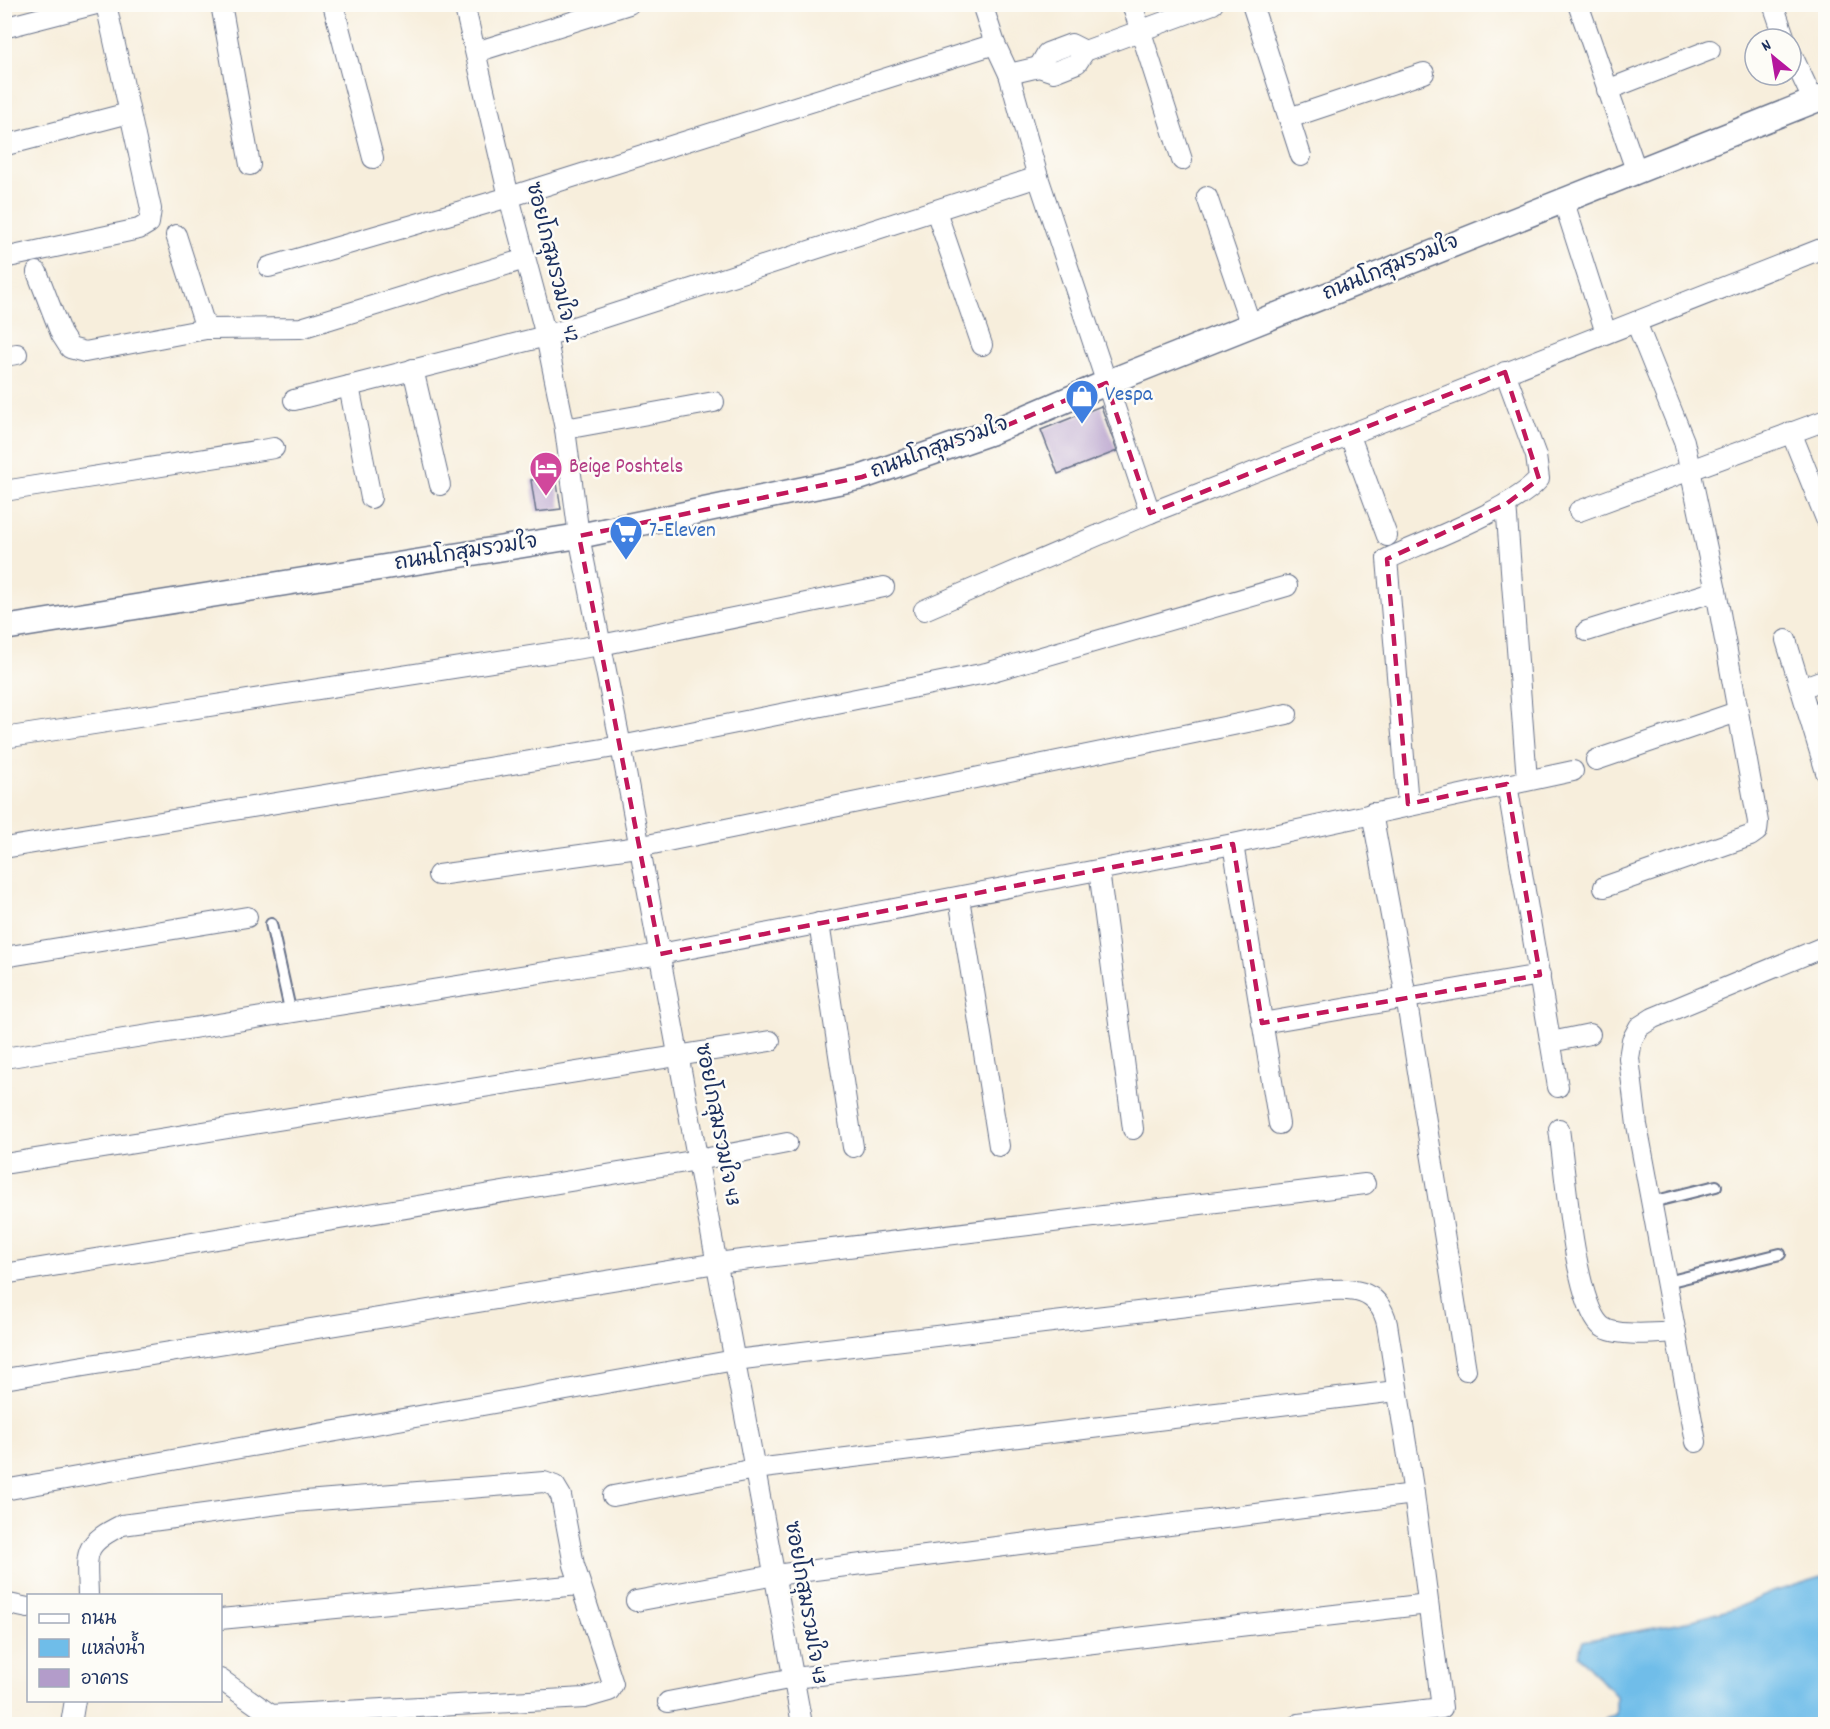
<svg xmlns="http://www.w3.org/2000/svg" width="1830" height="1729" viewBox="0 0 1830 1729" font-family="Dekko,'Playpen Sans Thai',sans-serif">
<style>
.water{fill:#6fbde9;stroke:#4576a4;stroke-width:1.5}
.building{fill:#b39cca}
.lines{fill:none;stroke-linecap:round;stroke-linejoin:round}
.service-casing{stroke:#68728a;stroke-width:14}
.minor-casing{stroke:#68728a;stroke-width:22}
.tertiary-casing{stroke:#68728a;stroke-width:27}
.service{stroke:#fff;stroke-width:10}
.minor{stroke:#fff;stroke-width:20}
.tertiary{stroke:#fff;stroke-width:24}
.marked{fill:none;stroke:#c2185b;stroke-width:4.5;stroke-dasharray:12 8;stroke-linejoin:round}
.labels{text-anchor:middle;dominant-baseline:central;stroke-width:5;stroke-linejoin:round;paint-order:stroke}
.street-label{font-size:21px;fill:#1b2f5e;stroke:#fdfcf7}
.shop-label{font-size:21px;fill:#366cbe;stroke:#fdfcf7;text-anchor:start}
.hotel-label{font-size:21px;fill:#b23c85;stroke:#fdfcf7;text-anchor:start}
</style>
<rect width="100%" height="100%" fill="#fdfcf7"/>
<filter id="ink" filterUnits="userSpaceOnUse"><feTurbulence type="fractalNoise" baseFrequency=".0167" numOctaves="2"/><feDisplacementMap in="SourceGraphic" scale="12" xChannelSelector="R" yChannelSelector="G"/><feConvolveMatrix kernelMatrix="1 2 1 2 8 2 1 2 1" color-interpolation-filters="sRGB"/></filter>
<filter id="wash" filterUnits="userSpaceOnUse"><feTurbulence type="fractalNoise" baseFrequency=".008" numOctaves="4" result="noise"/><feDisplacementMap in="SourceGraphic" scale="24" xChannelSelector="R" yChannelSelector="G"/><feGaussianBlur stdDeviation="1.35" result="paint"/><feColorMatrix in="noise" values="0 0 0 0 0 0 0 0 0 0 0 0 0 0 0 0 0 1.4 0 .05"/><feComposite in="paint" operator="in"/></filter>
<g filter="url(#wash)">
<rect width="100%" height="100%" fill="#f7eedc"/>
<polygon class="water" points="1825,1576 1825,1724 1596,1724 1616,1714 1616,1696 1578,1655 1583,1641 1682,1623 1739,1607 1773,1592"/>
<g id="blocks">
<g class="building">
<polygon points="1101,406 1117,451 1058,474 1041,430"/>
<polygon points="556,477 561,509 536,512 531,480"/>
</g>
</g>
</g>
<g filter="url(#ink)">
<use href="#blocks" fill-opacity="0" stroke="#68728a" stroke-width="1.5"/>
<g class="lines">
<g class="service-casing">
<g id="service">
<polyline points="271,924 291,1014"/>
<polyline points="1652,1202 1716,1186"/>
<polyline points="1667,1282 1780,1254"/>
</g>
</g>
<g class="minor-casing">
<g id="minor">
<polyline points="221,4 250,165"/>
<polyline points="333,4 373,158"/>
<polyline points="464,4 509,197 546,336 565,429 579,536 621,746 802,1724"/>
<polyline points="982,4 995,44 1009,74 1038,177 1150,513"/>
<polyline points="1132,4 1182,160"/>
<polyline points="1252,4 1301,156"/>
<polyline points="1578,4 1636,170"/>
<polyline points="1773,4 1785,39"/>
<polyline points="7,27 96,4"/>
<polyline points="476,52 629,4"/>
<polyline points="1791,53 1813,100"/>
<polyline points="1039,67 1047,53 1071,44 1085,51"/>
<polyline points="1009,74 1039,67 1054,72 1077,63 1085,51 1213,4"/>
<polyline points="1607,90 1710,50"/>
<polyline points="1289,118 1424,73"/>
<polyline points="6,145 129,113"/>
<polyline points="1207,197 1251,326"/>
<polyline points="1563,199 1606,333"/>
<polyline points="936,211 982,345"/>
<polyline points="176,235 206,329"/>
<polyline points="4,258 139,229 149,223 151,209 106,4"/>
<polyline points="269,267 509,197 995,44"/>
<polyline points="37,272 61,334 70,348 85,352 206,329 301,328 525,259"/>
<polyline points="4,356 17,354"/>
<polyline points="413,369 440,485"/>
<polyline points="349,386 371,498"/>
<polyline points="294,400 546,336 1038,177"/>
<polyline points="565,429 714,402"/>
<polyline points="1791,432 1826,519"/>
<polyline points="1350,436 1387,536"/>
<polyline points="4,491 274,448"/>
<polyline points="1506,504 1527,780"/>
<polyline points="1579,511 1826,420"/>
<polyline points="924,610 1150,513 1826,247"/>
<polyline points="1587,631 1716,591"/>
<polyline points="1786,640 1826,772"/>
<polyline points="1801,688 1826,679"/>
<polyline points="4,738 601,645 884,587"/>
<polyline points="1596,760 1737,712"/>
<polyline points="1507,784 1558,1087"/>
<path d="M1408,804l-21,-245c37,-17 128,-51 152,-80l-3,-23 -31,-84"/>
<polyline points="1372,813 1406,997 1466,1370"/>
<polyline points="1233,844 1279,1124"/>
<polyline points="4,848 621,746 986,673 1287,586"/>
<polyline points="1099,870 1133,1129"/>
<polyline points="438,875 638,847 1287,714"/>
<polyline points="1604,887 1750,836 1757,831 1758,822 1716,591 1684,441 1636,322"/>
<polyline points="959,898 999,1146"/>
<polyline points="819,923 853,1147"/>
<polyline points="4,957 247,917"/>
<polyline points="1262,1023 1540,975"/>
<polyline points="1551,1042 1590,1034"/>
<polyline points="4,1058 660,954 1233,844 1573,771"/>
<path d="M1559,1129c6,40 15,170 41,196 13,13 58,8 76,7"/>
<polyline points="4,1164 770,1041"/>
<polyline points="4,1274 698,1160 787,1143"/>
<polyline points="4,1379 717,1263 1365,1184"/>
<polyline points="1696,1442 1637,1125 1629,1058 1632,1040 1639,1027 1653,1018 1826,946"/>
<path d="M4,1490l731,-130 578,-69c33,-2 65,-7 74,33l27,170 28,214 -143,16"/>
<polyline points="613,1496 755,1469 1396,1391"/>
<path d="M88,1596c-1,-43 -7,-51 34,-71l171,-23 251,-20 11,4 6,10 13,69 39,119 -4,7 -24,7 -314,17 -51,-36"/>
<polyline points="636,1601 775,1575 1414,1494"/>
<polyline points="4,1603 28,1608"/>
<polyline points="220,1619 579,1585"/>
<polyline points="668,1702 794,1678 1428,1604"/>
<polyline points="71,1724 75,1700"/>
</g>
</g>
<g class="tertiary-casing">
<polyline id="tertiary" points="4,628 579,536 862,477 989,433 1106,383 1826,96"/>
</g>
<use href="#service" class="service"/>
<use href="#minor" class="minor"/>
<use href="#tertiary" class="tertiary"/>
</g>
</g>
<path class="marked" d="M1505,372l34,107 -33,25 -119,55 21,245 99,-20 33,191 -278,48 -29,-179 -573,110 -81,-418 283,-59 127,-44 117,-50 44,130z"/>
<defs>
<g id="shop-pin" transform="scale(1.725)"><path d="M0 17L-7.5 6A9.5 9.5 0 1 1 7.5 6Z" fill="#3f7fe0" stroke="#fdfcf7"/><path d="M-5-2.5h2.3a2.7 3.5 0 0 1 5.4 0H5L5.5 6h-11ZM-1.5-2.5h3a1.5 2.3 0 0 0-3 0Z" fill="#fff"/></g>
<g id="hotel-pin" transform="scale(1.725)"><path d="M0 17L-7.5 6A9.5 9.5 0 1 1 7.5 6Z" fill="#d1479c" stroke="#fdfcf7"/><path d="M-6-4.5h1.5V1H6V5H4.5V3h-9V5H-6ZM-4 0a1.8 1.8 0 1 1 3.6 0ZM.5 0V-2.5h3Q6-2.5 6 0Z" fill="#fff"/></g>
<g id="supermarket-pin" transform="scale(1.725)"><path d="M0 17L-7.5 6A9.5 9.5 0 1 1 7.5 6Z" fill="#3f7fe0" stroke="#fdfcf7"/><path d="M-6-5.5h2.5l.6 2H6L4.5 2H-2.5L-4.4-4H-6ZM-1.5 3.2a1.3 1.3 0 1 0 .1 0ZM3 3.2a1.3 1.3 0 1 0 .1 0Z" fill="#fff"/></g>
</defs>
<g fill-rule="evenodd">
<use href="#shop-pin" x="1082" y="396"/>
<use href="#hotel-pin" x="546" y="468"/>
<use href="#supermarket-pin" x="626" y="532"/>
</g>
<g class="labels">
<g class="street-label">
<text transform="translate(551 263) rotate(76)">ซอยโกสุมรวมใจ 42</text>
<text transform="translate(1391 269) rotate(-22)">ถนนโกสุมรวมใจ</text>
<text transform="translate(940 449) rotate(-20)">ถนนโกสุมรวมใจ</text>
<text transform="translate(466 554) rotate(-9)">ถนนโกสุมรวมใจ</text>
<text transform="translate(716 1125) rotate(79)">ซอยโกสุมรวมใจ 43</text>
<text transform="translate(804 1603) rotate(80)">ซอยโกสุมรวมใจ 43</text>
</g>
<g class="shop-label">
<text x="1105" y="396">Vespa</text>
<text x="649" y="532">7-Eleven</text>
</g>
<g class="hotel-label">
<text x="569" y="468">Beige Poshtels</text>
</g>
</g>
<rect width="1830" height="1729" fill="none" stroke="#fdfcf7" stroke-width="24"/>
<rect x="27" y="1594" width="195" height="108" fill="#fdfcf7" stroke="#a3aaba" stroke-width="1.5"/>
<rect x="39" y="1614" width="30" height="9" fill="#ffffff" stroke="#a3aaba" stroke-width="1.5"/>
<text x="81" y="1624" font-size="18" fill="#1b2f5e">ถนน</text>
<rect x="39" y="1639" width="30" height="18" fill="#6fbde9" stroke="#a3aaba" stroke-width="1.5"/>
<text x="81" y="1654" font-size="18" fill="#1b2f5e">แหล่งน้ำ</text>
<rect x="39" y="1669" width="30" height="18" fill="#b39cca" stroke="#a3aaba" stroke-width="1.5"/>
<text x="81" y="1684" font-size="18" fill="#1b2f5e">อาคาร</text>
<g transform="translate(1773 57) rotate(330)"><circle r="28" fill="#fdfcf7" stroke="#a3aaba" stroke-width="1.5"/>
<path d="M0-4.5L10 22L0 15L-10 22Z" fill="#b5179e"/>
<text y="-9" font-size="16" font-weight="bold" text-anchor="middle" fill="#1b2f5e">N</text>
</g>
</svg>
